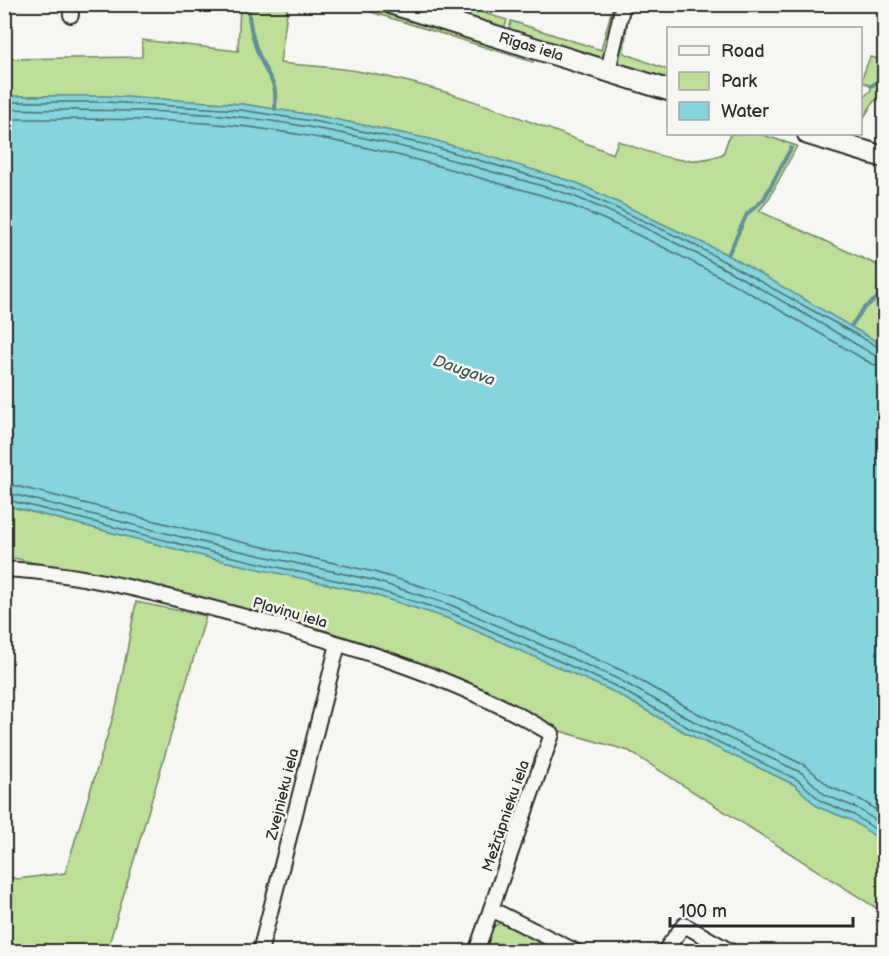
<svg xmlns="http://www.w3.org/2000/svg" width="889" height="956" viewBox="0 0 889 956" font-family="'Balsamiq Sans',sans-serif">
<style>
.green{fill:#bddf98;stroke:#748562;stroke-width:1.5}
.water{fill:#84d5dd;stroke:#609196;stroke-width:1.5}
.lines{fill:none;stroke-linecap:round;stroke-linejoin:round}
.shore{stroke:#4f6f72;stroke-width:1.5}
.stream{stroke:#609196;stroke-width:4}
.street-casing{stroke:#2b2b2b;stroke-width:18}
.secondary-casing{stroke:#2b2b2b;stroke-width:24}
.street{stroke:#f6f6f2;stroke-width:14}
.secondary{stroke:#f6f6f2;stroke-width:20}
.labels{text-anchor:middle;dominant-baseline:central;stroke-width:5;stroke-linejoin:round;paint-order:stroke}
.street-label{font-size:15px;fill:#2b2b2b;stroke:#f6f6f2}
.water-label{font-size:16px;font-style:italic;fill:#415658;stroke:#f6f6f2}
</style>
<rect width="100%" height="100%" fill="#f6f6f2"/>
<filter id="ink" filterUnits="userSpaceOnUse"><feTurbulence type="fractalNoise" baseFrequency=".0167" numOctaves="2"/><feDisplacementMap in="SourceGraphic" scale="12" xChannelSelector="R" yChannelSelector="G"/><feConvolveMatrix kernelMatrix="1 2 1 2 8 2 1 2 1" color-interpolation-filters="sRGB"/></filter>
<g filter="url(#ink)">
<g class="green">
<path d="M240,5h48l-8,58c27,3 55,4 82,9 87,15 170,50 251,82l5,-13c36,13 68,28 105,13l7,-20h30l37,12 -29,54 -9,11 125,57v78l-156,-91 -151,-72 -147,-44 -111,-23 -77,-12 -135,-8h-102l-1,-37 138,-2v-17l96,11z"/>
<polygon points="348,5 359,5 534,59 533,62"/>
<polygon points="442,5 457,5 507,20 505,27 441,8"/>
<polygon points="613,5 617,5 605,59 509,29 511,21 601,50"/>
<polygon points="629,5 624,53 668,70 668,79 617,63"/>
<polygon points="870,57 884,60 884,98 874,101 861,122 861,95 865,96 871,90 871,86 861,81"/>
<polygon points="4,505 214,559 368,593 447,618 612,691 686,733 795,785 818,807 851,820 884,842 884,913 629,751 553,729 513,707 308,627 5,556"/>
<polygon points="136,602 206,616 107,951 5,951 5,875 17,879 65,873 117,704"/>
<polygon points="500,923 511,926 560,951 483,952 493,927"/>
</g>
<polygon class="water" points="5,96 107,96 242,104 319,116 430,139 577,183 728,255 884,346 884,842 851,820 818,807 795,785 686,733 612,691 447,618 368,593 214,559 5,505"/>
<g class="lines">
<g class="shore">
<polyline points="4,102 106,102 241,110 318,122 428,145 575,189 689,242 884,350"/>
<path d="M4,109c79,2 158,0 236,8 84,10 168,29 249,54 28,8 57,15 84,25 106,43 205,102 303,160l8,2"/>
<path d="M4,119c79,0 157,-1 235,7 84,9 167,29 248,54 27,8 57,14 83,25 106,43 204,101 302,159l12,3"/>
<polyline points="4,483 219,537 374,572 454,596 623,671 697,713 806,766 830,787 861,800 884,815"/>
<polyline points="4,492 217,546 372,580 451,605 618,679 693,721 802,773 825,795 857,808 884,826"/>
<polyline points="4,499 215,553 370,588 449,612 615,686 689,728 798,780 821,801 854,815 884,835"/>
</g>
<g class="stream">
<path d="M248,4c1,20 5,39 13,56 10,24 16,19 14,49"/>
<polyline points="871,86 884,78"/>
<polyline points="728,255 747,214 764,199 791,148"/>
<polyline points="851,326 864,308 884,293"/>
</g>
<g class="street-casing">
<g id="street">
<polyline points="70,4 71,15"/>
<polyline points="608,71 623,4"/>
<path d="M4,569c71,3 143,22 211,40 112,29 238,65 337,125l-76,218"/>
<polyline points="491,909 577,952"/>
<polyline points="260,952 338,644"/>
<polyline points="664,952 684,925 732,952"/>
</g>
</g>
<g class="secondary-casing">
<g id="secondary">
<polyline points="393,4 668,90"/>
<polyline points="808,134 884,157"/>
</g>
</g>
<use href="#street" class="street"/>
<use href="#secondary" class="secondary"/>
</g>
</g>
<g class="labels">
<g class="street-label">
<text transform="translate(531 47) rotate(17)">Rīgas iela</text>
<text transform="translate(290 613) rotate(16)">Pļaviņu iela</text>
<text transform="translate(283 794) rotate(-76)">Zvejnieku iela</text>
<text transform="translate(506 816) rotate(-71)">Mežrūpnieku iela</text>
</g>
<g class="water-label">
<text transform="translate(464 371) rotate(19)">Daugava</text>
</g>
</g>
<rect width="889" height="956" fill="none" stroke="#f6f6f2" stroke-width="24"/>
<rect x="12" y="12" width="865" height="932" fill="none" stroke="#2b2b2b" stroke-width="2" filter="url(#ink)"/>
<rect x="667" y="27" width="195" height="108" fill="#f6f6f2" stroke="#a5a5a2" stroke-width="1.5"/>
<rect x="679" y="46" width="30" height="9" fill="#f6f6f2" stroke="#a5a5a2" stroke-width="1.5"/>
<text x="721" y="57" font-size="18" fill="#2b2b2b">Road</text>
<rect x="679" y="72" width="30" height="18" fill="#bddf98" stroke="#a5a5a2" stroke-width="1.5"/>
<text x="721" y="87" font-size="18" fill="#2b2b2b">Park</text>
<rect x="679" y="102" width="30" height="18" fill="#84d5dd" stroke="#a5a5a2" stroke-width="1.5"/>
<text x="721" y="117" font-size="18" fill="#2b2b2b">Water</text>
<path d="M670 917v9h183v-9" fill="none" stroke="#2b2b2b" stroke-width="3"/>
<text x="679" y="917" font-size="18" fill="#2b2b2b" stroke="#f6f6f2" stroke-width="4.5" paint-order="stroke">100 m</text>
</svg>
